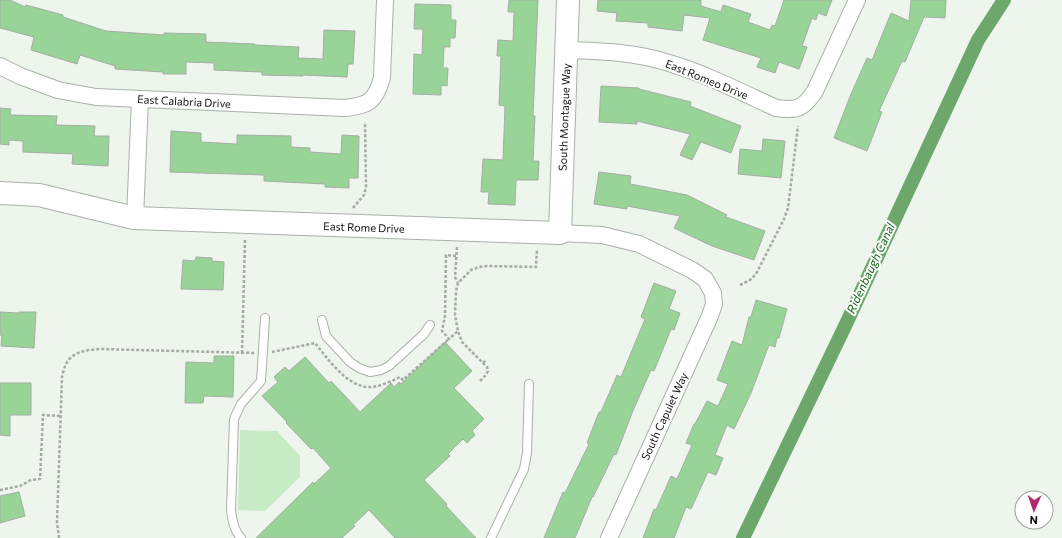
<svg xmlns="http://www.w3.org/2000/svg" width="1062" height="538" viewBox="0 0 1062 538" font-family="Commissioner,sans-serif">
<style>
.green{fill:#c7ecc5}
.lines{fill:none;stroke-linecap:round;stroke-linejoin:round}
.canal{stroke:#6da76c;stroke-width:14}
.building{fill:#98d397;stroke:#a5ada5}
.lane-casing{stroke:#a9b1a9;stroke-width:10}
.street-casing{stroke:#a9b1a9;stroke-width:18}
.secondary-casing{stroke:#a9b1a9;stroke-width:24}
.path{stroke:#a5aba4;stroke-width:2.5;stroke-dasharray:3 2;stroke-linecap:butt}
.lane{stroke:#fff;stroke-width:8}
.street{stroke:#fff;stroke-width:16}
.secondary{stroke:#fff;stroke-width:22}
.labels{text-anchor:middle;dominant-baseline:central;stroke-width:4;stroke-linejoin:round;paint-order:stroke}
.street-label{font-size:11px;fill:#10120f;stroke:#fff}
.water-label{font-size:12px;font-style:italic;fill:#116519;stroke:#fff}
</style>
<rect width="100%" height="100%" fill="#edf5ed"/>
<polygon class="green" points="240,430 277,431 300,456 300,477 265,511 238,510"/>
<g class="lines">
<polyline class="canal" points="743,538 846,324 978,40 1004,0"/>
</g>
<g class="building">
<polygon points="0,0 10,0 25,7 26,5 63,15 63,17 106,31 164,35 164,33 206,34 206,42 255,44 255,45 299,47 298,58 323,59 324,30 355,31 353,64 348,64 347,77 303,75 303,76 262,75 262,72 214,70 214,63 186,62 186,74 163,74 163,72 115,69 115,66 80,55 77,64 31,50 34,37 0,28"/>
<polygon points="509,0 538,0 533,116 535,116 533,161 539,161 538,180 516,180 515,205 488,204 489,192 481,192 483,159 503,160 505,106 499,105 501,56 497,56 498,40 513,41 514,12 508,12"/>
<polygon points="598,0 701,0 701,6 721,12 723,5 751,14 748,22 770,30 772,25 775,26 784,0 832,0 826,16 818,13 816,20 812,18 802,46 807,47 799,69 779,62 775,73 757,67 761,58 703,40 710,18 684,15 682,31 648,27 648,23 616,21 617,13 597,11"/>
<polygon points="911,0 946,0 945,18 924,17 905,62 902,61 879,111 882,112 867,151 834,138 851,94 867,58 872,60 891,13 909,21"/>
<polygon points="415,4 451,5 451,20 456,20 455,38 450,38 450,47 444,47 443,68 448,68 447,86 441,85 441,95 413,94 414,54 422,55 423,29 414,29"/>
<polygon points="601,86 639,88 639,89 691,102 690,106 741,126 731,153 701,142 692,160 680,155 690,134 637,121 637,124 599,122"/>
<polygon points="0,108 11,109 10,115 57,116 56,125 95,126 94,136 109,136 108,166 72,164 73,154 23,152 23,141 9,140 9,145 0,144"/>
<polygon points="171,131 201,133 201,142 237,144 237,135 291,136 291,147 310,148 310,152 341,154 342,135 359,136 358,178 349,178 349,188 325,187 325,184 264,181 264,175 170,172"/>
<polygon points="763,139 785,141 781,178 738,174 740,149 762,151"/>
<polygon points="599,172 631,176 630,184 687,195 727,215 726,217 765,231 754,260 712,246 674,228 680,216 627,206 627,209 594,204"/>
<polygon points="196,257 212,258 212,261 224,262 223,290 181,289 183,260 195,261"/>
<polygon points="654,283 676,291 669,309 680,313 674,330 671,329 654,371 651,370 632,413 616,455 614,454 593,497 592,497 575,538 544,538 563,492 565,493 589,444 587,443 599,412 601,412 617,375 621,377 645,319 641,317"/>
<polygon points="756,300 787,309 779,338 777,338 775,347 769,345 751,393 734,429 727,425 715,455 723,458 716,475 708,472 691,509 686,507 674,538 643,538 654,509 656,510 671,476 677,479 692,445 686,443 694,424 695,424 707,401 718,406 728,384 717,380 732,341 742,345 749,317 751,317"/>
<polygon points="0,312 19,313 19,312 36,312 34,348 1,346 2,335 0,335"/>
<polygon points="445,342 472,371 454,388 484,419 472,431 475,435 467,443 463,439 448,454 450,456 424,480 447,504 446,506 476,538 395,538 369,510 353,525 355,526 342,538 256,538 313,482 314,484 331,468 313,448 311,449 286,423 287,422 262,396 278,382 274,377 285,367 289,371 305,357 329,383 331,381 360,412 391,383 394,387 399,382 401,384"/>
<polygon points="214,356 234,356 233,397 204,396 203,403 185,403 186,362 214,363"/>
<polygon points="0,383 31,383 31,415 10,415 10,436 0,435"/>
<polygon points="19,492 25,516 0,523 0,496"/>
</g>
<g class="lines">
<g class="lane-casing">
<g id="lane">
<polyline points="322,320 326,336 350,362 359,368 370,372 381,370 389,366 424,334 430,325"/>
<path d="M241,538c-7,-7 -9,-18 -10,-28l3,-91 7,-15 20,-23 4,-63"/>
<polyline points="491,538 524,469 527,453 529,384"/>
</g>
</g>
<g class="street-casing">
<g id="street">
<path d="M566,50c35,1 69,2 103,13 37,11 72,29 107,45 21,3 27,1 39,-17l42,-91"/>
<path d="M0,66l20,10 38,14 38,7 249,11c24,-3 30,-6 37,-30l3,-78"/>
<polyline points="135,218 140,99"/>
<polyline points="560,233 602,235 639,244 692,270 705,279 713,293 714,304 710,316 609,538"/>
</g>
</g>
<g class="secondary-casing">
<polyline id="secondary" points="0,193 39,195 134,218 560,233 568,0"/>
</g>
<g class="path">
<polyline points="353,208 364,195 366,187 365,122"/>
<polyline points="457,247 455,277 458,283"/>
<polyline points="456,256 446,255 445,316 442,331 449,339 458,331"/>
<polyline points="740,285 750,280 756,274 784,219 788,208 798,126"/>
<path d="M272,352l43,-9c12,15 31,42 52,44 10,1 23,-5 33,-10l3,3 46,-41"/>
<polyline points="242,353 245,240"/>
<polyline points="483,363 486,360"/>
<polyline points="480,381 486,375 488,371 487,367 462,342 458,331 455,315 456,291 458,283 471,270 479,267 487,266 536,267 537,249"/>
<polyline points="0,490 20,486 31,480 40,479 43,415 61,416"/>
<path d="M59,538l-2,-16 5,-145c1,-4 2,-9 4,-13 7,-13 21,-14 34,-15l154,4"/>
</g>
<use href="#lane" class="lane"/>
<use href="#street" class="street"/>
<use href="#secondary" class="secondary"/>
</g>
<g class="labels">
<g class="street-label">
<text transform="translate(707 79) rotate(22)">East Romeo Drive</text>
<text transform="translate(184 101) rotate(3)">East Calabria Drive</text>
<text transform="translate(564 117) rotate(-88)">South Montague Way</text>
<text transform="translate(364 227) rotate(2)">East Rome Drive</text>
<text transform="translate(664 416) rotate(-65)">South Capulet Way</text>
</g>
<g class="water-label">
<text transform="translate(870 268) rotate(-65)">Ridenbaugh Canal</text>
</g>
</g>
<g transform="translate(1034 510) rotate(182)"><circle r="19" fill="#ffffff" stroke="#9fa09f"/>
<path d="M0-3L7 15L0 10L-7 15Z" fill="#b02a70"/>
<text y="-6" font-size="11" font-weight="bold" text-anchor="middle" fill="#10120f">N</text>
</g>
</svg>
